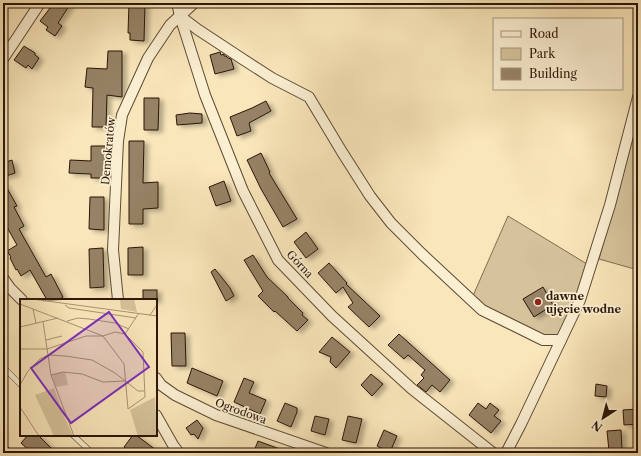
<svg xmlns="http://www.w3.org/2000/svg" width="641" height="456" viewBox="0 0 641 456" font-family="'Libre Caslon Text',serif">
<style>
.green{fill:#d6c39c;stroke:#806c52}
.building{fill:#968265;stroke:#2b1608;filter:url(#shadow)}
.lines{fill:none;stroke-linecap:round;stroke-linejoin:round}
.service-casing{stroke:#5e4a34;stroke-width:6}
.minor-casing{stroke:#5e4a34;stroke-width:12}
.service{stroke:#fbefd2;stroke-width:5}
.minor{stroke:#fbefd2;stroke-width:10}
.poi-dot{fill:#8f2418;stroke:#fbefd2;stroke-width:1.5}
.labels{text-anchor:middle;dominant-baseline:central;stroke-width:3.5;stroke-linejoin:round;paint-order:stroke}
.street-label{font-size:11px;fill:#2b1608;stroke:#fbefd2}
.poi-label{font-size:11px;font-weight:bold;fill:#2b1608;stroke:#fbefd2;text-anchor:start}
.inset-road{fill:none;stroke:#a79373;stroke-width:1}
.view{fill:#7b2cbf;fill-opacity:0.15;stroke:#7b2cbf;stroke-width:2}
.inset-edge{fill:none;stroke:#2b1608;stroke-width:2}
</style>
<defs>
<filter id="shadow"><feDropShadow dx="4.5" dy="2.5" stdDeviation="2" flood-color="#0004"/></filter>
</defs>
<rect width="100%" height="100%" fill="#f9e6ba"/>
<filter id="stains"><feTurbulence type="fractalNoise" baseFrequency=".005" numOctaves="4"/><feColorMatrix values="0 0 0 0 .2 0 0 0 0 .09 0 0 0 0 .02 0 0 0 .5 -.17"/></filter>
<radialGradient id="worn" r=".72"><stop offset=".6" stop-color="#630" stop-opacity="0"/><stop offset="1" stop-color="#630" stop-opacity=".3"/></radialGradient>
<g class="green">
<polygon points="638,120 638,270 599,259"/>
<polygon points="508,216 587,264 577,299 559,337 543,336 483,307 472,298"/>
</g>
<g class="building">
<polygon points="54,3 71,3 58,23 62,26 55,36 46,30 48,27 40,21"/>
<polygon points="129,3 145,3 144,41 130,40 130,33 128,33"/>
<polygon points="24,46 35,53 35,55 39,58 32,69 28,65 26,68 14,60"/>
<polygon points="108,51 122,51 122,97 107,95 106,127 92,127 93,88 85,87 87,68 107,69"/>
<polygon points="220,52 221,55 224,54 224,56 226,56 228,58 231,59 234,69 215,74 210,55"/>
<polygon points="144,98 159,98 158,130 144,130"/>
<polygon points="266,101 271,111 249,123 251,131 237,136 230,117 252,108"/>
<polygon points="190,113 202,114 202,123 177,125 176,115"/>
<polygon points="129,141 144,141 143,183 158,182 158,208 143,209 143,224 129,224"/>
<polygon points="91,146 105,146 105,178 91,178 91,174 69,173 70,160 91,161"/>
<polygon points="261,153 270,172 269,173 297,219 283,227 261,189 247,160"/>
<polygon points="12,160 15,173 3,177 3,163"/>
<polygon points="3,181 17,206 14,207 24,226 19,229 46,277 51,274 63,297 58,300 47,300 30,270 21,276 17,269 16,270 10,258 11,257 7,251 17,245 3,220"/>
<polygon points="224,181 231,201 216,206 209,187"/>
<polygon points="90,197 104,197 104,230 89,229"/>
<polygon points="306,232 318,249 306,258 294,242"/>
<polygon points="143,247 143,275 128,275 128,248"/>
<polygon points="103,248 104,287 90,288 89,249"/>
<polygon points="253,255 267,277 288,297 288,298 303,313 302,315 308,320 297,331 275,311 274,312 258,296 263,291 244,260"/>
<polygon points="329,263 347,283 346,284 380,316 369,327 348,307 353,303 343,287 336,293 318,273"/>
<polygon points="215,269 230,288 234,296 226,301 211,272"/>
<polygon points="543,287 553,305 534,317 523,299"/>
<rect x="143" y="290" width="14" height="10"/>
<polygon points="171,333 185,333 186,366 172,366"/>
<polygon points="399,334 450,380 440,392 432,385 426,392 417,385 424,378 421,375 425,370 408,355 404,359 388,345"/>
<polygon points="332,337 350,352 336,368 330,362 331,357 319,352"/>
<polygon points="192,368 223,381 217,396 187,383"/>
<polygon points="371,374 383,384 372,396 361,385"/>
<polygon points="244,378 254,382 249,393 266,400 260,414 234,402"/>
<polygon points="596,384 607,386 606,397 595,396"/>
<polygon points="285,403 297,408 297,412 291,427 277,421"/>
<polygon points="478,403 486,409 490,403 499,410 494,416 501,421 491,433 469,415"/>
<polygon points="638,409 638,424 624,425 623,410"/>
<polygon points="315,416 329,419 325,435 311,431"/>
<polygon points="348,416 362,419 356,443 342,440"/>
<polygon points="197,420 203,428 198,439 194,434 191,435 186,428"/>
<polygon points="384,430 397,436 390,452 377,446"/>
<polygon points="621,430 622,450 609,451 607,431"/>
<polygon points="28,435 38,435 56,453 32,453 21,443"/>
<polygon points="133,435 136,435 160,453 132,453 124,447"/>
<polygon points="258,441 288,452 288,453 261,453 254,451"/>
</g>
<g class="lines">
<g class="service-casing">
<g id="service">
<polyline points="3,365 6,370 21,385"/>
<polyline points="73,435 92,453"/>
</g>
</g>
<g class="minor-casing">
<g id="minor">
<polyline points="177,3 180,16 205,95 243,191 278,260 332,316 412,389 493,453"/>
<polyline points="180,16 197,29 241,58 272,78 309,97 342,152 370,196 391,223 422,254 482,310 543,340 561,340 521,424 506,453"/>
<polyline points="3,59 40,3"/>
<polyline points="3,278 10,288 22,300"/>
<polyline points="118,300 113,250 118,141 122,115 148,58 170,25 194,3"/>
<polyline points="561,340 580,300 610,205 638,97"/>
<polyline points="156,378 161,385 175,395 216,415 326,453"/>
<polyline points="156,415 173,445 179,453"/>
<polyline points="3,450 6,453"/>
</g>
</g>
<use href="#service" class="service"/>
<use href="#minor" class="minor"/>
</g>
<circle class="poi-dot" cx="538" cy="302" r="4"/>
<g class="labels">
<g class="street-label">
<text transform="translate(108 151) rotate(-85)">Demokratów</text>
<text transform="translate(300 264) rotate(47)">Górna</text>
<text transform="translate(241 411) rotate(20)">Ogrodowa</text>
</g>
<g class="poi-label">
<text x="546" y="296">dawne<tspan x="546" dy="13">ujęcie wodne</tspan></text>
</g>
</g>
<g transform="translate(20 299)">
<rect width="137" height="137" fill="#f9e6ba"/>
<path d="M100,0h14l3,13 -16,-3zM45,73l3,13 -13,2 -3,-12zM34,89l8,23 11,25h-19l-19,-41zM135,98l2,39h-19l-8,-26z" fill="#d6c39c"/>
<path class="inset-road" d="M12,0l125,17M23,2l26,-2M0,5l83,32 21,28 4,45 17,-12 -2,-45 -18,-18M45,6l4,3 67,10M13,10l3,14M130,16l7,-10M47,22l11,-3 11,1 26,4 14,6M23,23l8,53 12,-3 19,2 21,8 22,-1M0,28l38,-9M26,41l16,-4M0,50h27l39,-13h17l12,-4 10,2 14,-21M31,76l23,61M0,86l8,-14 12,-12 8,-4 17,1 27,4 23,13 23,18h6M0,108l19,29"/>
<path class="view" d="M89,13l40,55 -78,56 -40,-55z"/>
<rect width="137" height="137" class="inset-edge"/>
</g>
<rect width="641" height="456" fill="none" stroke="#f9e6ba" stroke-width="16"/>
<rect x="4" y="4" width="633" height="448" fill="none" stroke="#2b1608" stroke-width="2"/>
<rect x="8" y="8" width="625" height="440" fill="none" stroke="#2b1608"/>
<rect x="493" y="18" width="130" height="72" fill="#fbefd2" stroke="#a89881"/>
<rect x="501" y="31" width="20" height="6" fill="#fbefd2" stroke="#a89881"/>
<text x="529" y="38" font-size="12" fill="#2b1608">Road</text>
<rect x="501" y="48" width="20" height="12" fill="#d6c39c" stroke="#a89881"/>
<text x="529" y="58" font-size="12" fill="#2b1608">Park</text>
<rect x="501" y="68" width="20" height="12" fill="#968265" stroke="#a89881"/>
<text x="529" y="78" font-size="12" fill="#2b1608">Building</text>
<g transform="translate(603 418) rotate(216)" stroke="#fbefd2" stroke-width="3" paint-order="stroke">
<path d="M0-3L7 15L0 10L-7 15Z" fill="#2b1608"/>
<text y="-6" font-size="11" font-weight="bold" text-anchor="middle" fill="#2b1608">N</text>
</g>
<rect width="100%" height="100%" filter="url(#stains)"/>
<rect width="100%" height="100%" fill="url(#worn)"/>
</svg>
